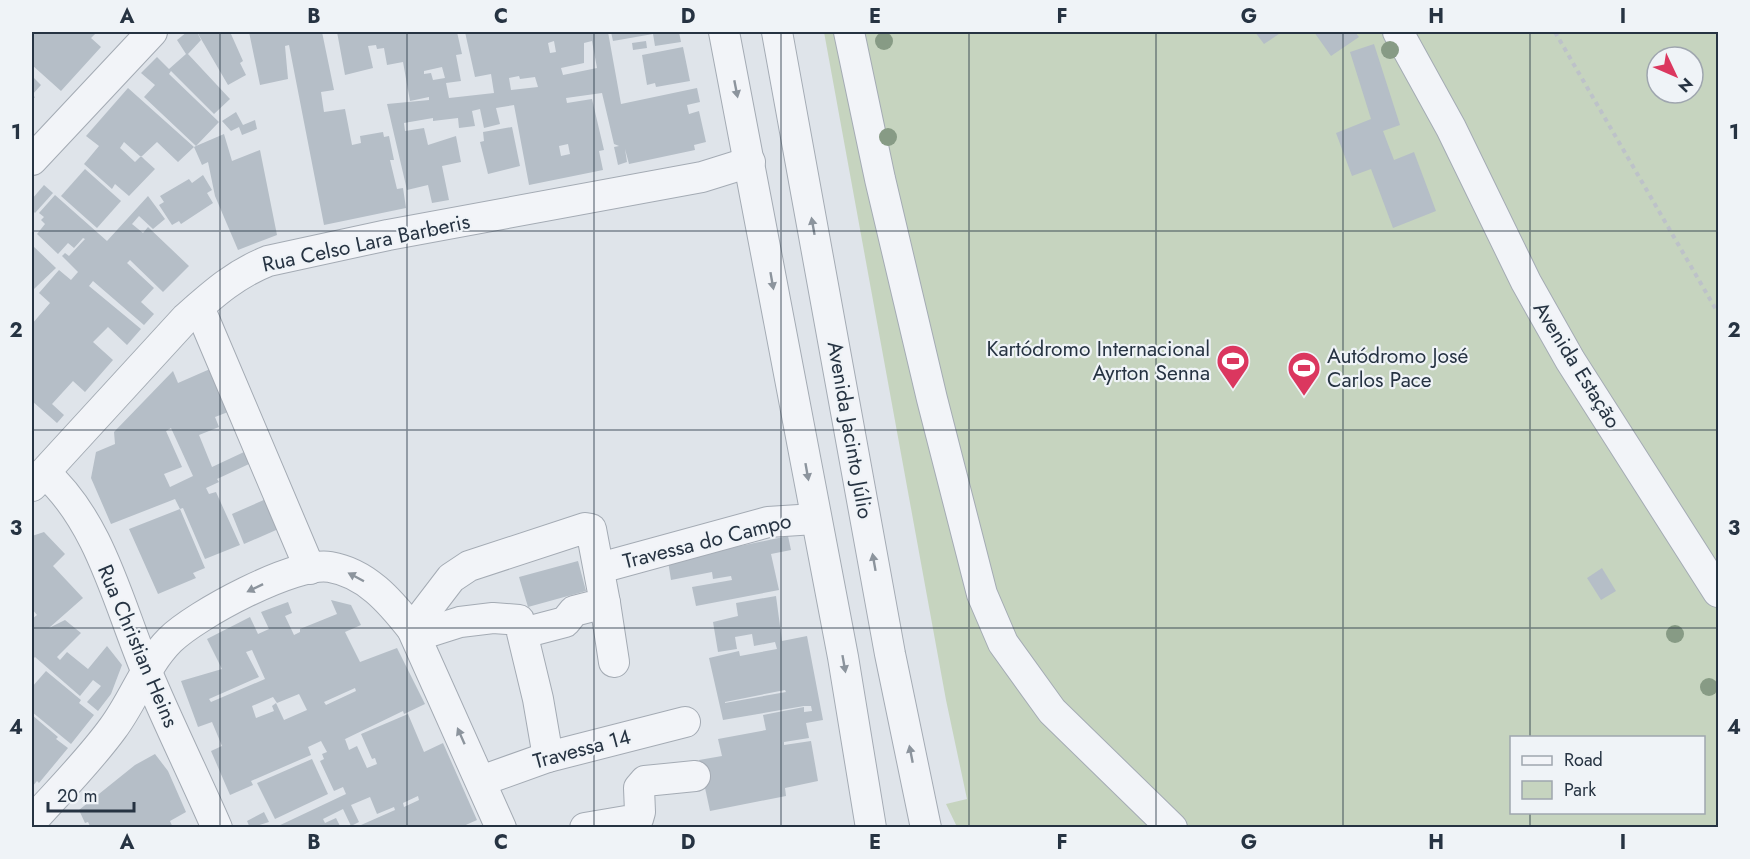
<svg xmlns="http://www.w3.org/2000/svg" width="1750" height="859" viewBox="0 0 1750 859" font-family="Jost,sans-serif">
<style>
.green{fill:#c6d4bf;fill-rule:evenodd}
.building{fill:#b5bec7;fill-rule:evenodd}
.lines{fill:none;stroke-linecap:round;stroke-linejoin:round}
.minor-casing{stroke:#a4abb4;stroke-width:32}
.path{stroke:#bdc2c9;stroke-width:4;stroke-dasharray:4.5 4.5;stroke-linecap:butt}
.minor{stroke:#f2f4f8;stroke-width:30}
.tree{fill:#879b85}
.oneway{fill:#8c949d}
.grid{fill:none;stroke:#263342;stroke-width:1.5;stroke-opacity:0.55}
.labels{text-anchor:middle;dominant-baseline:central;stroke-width:4.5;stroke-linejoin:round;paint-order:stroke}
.street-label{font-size:21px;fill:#263342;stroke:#eff3f7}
.poi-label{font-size:21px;fill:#263342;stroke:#eff3f7;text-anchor:end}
.neatline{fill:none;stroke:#263342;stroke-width:2}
.grid-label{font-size:20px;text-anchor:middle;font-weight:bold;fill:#263342}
</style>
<rect width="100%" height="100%" fill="#dfe4ea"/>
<path class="green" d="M824,32h894v795h-761l-11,-23 21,-5 -21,-99zM1657,57h36v36h-36zM1512,738h192v74h-192z"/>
<g class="building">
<polygon points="32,32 97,32 91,38 101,47 61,91 32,65 34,62"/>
<polygon points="187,32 197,32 201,40 188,54 230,99 214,114 171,71 169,74 219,122 196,146 224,134 232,161 260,150 277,235 238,250 215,196 208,162 202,165 194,147 196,146 144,97 155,85 141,73 157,57 169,69 186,54 177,40"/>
<polygon points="197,32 237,32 231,34 243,61 240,63 246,75 228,85"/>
<polygon points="249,32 322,32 334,90 321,92 324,112 345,109 352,145 361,143 360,136 383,132 384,137 389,136 394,160 390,160 397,189 403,188 406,208 324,225 289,45 285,46 288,79 260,85"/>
<path d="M337,32h120l5,22 -6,1 5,26 -15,2 3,15 45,-5 -3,-19 -16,3 -10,-45h143l13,72 76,-16 3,14 -13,3 2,9 10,-3 7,31 -12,3 1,5 -66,14 -4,-15 2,13 -9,3 -4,-18 5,-1 -5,-2 -12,-51 -36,5 1,5 25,-4 12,51 -5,1 4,19 -74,15 -15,-80 -18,3 4,16 -16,4 -4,-19 -8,2 3,15 -16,2 -1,-10 -25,3v-3l-29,5 1,8 19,-3 4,17 28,-9 5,26 -19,4 7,34 -17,3 -4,-18 -21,5 -20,-86 42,-4v-3l-19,4 -7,-39 -16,3 -3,-17 -7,1 -1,-4 -8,1 5,22 -28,7zM554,41l2,11 -6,1 -2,-10zM592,41l5,27 -34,7 -2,-7 23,-5v-20zM442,67l3,11 -12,2 -2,-7 -7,1v-3zM519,76l1,3 15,-2 3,10 -27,3 -2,-12zM568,144l2,10 -9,2 -2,-10z"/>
<polygon points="611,32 679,32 681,42 655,46 653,34 613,41"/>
<polygon points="1255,32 1282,32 1264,44"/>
<polygon points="1314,32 1355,32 1359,37 1331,56"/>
<polygon points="646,41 647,48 633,50 632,43"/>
<polygon points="1374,44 1400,125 1383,131 1394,160 1414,152 1436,211 1393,228 1371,169 1352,176 1336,133 1371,119 1350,52"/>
<polygon points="683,47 690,81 656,87 655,83 647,85 642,55"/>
<polygon points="32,76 41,85 32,95 35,97 32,101"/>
<polygon points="128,88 194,147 178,162 157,142 141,157 124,142 120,148 135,162 141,156 145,160 155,169 129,196 115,184 112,189 84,164 99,146 86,136"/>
<polygon points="236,112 243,125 255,120 257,129 242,135 239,127 231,131 222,121"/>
<polygon points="512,127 520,166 488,174 480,142 484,141 483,132"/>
<polygon points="85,169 121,201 97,228 61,196"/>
<polygon points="203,175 212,190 207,193 213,203 181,224 179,221 172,225 159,205 164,202 160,196 189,179 192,183"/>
<polygon points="44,185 53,193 35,213 32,210 32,199"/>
<polygon points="55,195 107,241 148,196 165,219 153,229 139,216 132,224 143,233 148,227 189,266 163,292 130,260 127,263 154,288 141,302 154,314 144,325 93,281 89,286 141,329 127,345 108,327 93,342 113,360 85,392 73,381 52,404 64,415 57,423 32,401 34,395 32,392 32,324 50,303 39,293 59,270 71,280 78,272 62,256 65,253 69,256 85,239 83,238 74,248 68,243 58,254 37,234 45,224 41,220 44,217 39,213"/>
<polygon points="32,245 56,268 34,289 32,286"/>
<path d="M210,369l18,43 -13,5 4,10 -20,8 13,32 32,-15 5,12 -32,15 2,3 -13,6 3,6 7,-2 24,53 -35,14 -22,-51 -3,1 -5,-10 -64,25 -20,-46 5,-26 19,-8 -1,-12 59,-61 5,12zM171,428l22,48 -23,11 -6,-13 18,-7 -16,-36z"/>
<polygon points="266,499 283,527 244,544 232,514"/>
<polygon points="180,509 205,568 193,573 196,578 158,594 129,529"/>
<polygon points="44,532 65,554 53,566 83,598 49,628 65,620 81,633 57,657 60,660 67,652 88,669 107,646 122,665 111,694 98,711 87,702 101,686 93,680 80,696 35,657 32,660 32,619 37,615 32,609 32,536"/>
<polygon points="788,536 791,550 771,554 779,590 696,606 692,587 732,580 731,576 713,579 712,572 671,580 668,561"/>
<polygon points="578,561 586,591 528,607 519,577"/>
<polygon points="1602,568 1616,591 1601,600 1587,578"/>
<path d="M776,596l6,45 25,-5 16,84 -17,3 3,15 -25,4v3l27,-4 7,40 -33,7 1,8 -76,15 -11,-51 23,-4 -4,-17 48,-9 -3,-15 41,-8v5l8,-1 -1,-5h-7l-81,14 -14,-62 30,-7 1,5 37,-7 -2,-7 -21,4 -2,-12 -17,3 2,12 -19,3 -5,-30 25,-6 -2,-13zM785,690l1,2 -61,11v-1z"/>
<path d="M331,600l20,5 10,20 -16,7 15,30 37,-14 28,56 -21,10 -1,-3 -62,30 4,-2 4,11 8,-4 10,22 10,-4 -2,-6 -3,1 -11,-25 47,-20 16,38 19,-9 34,77 -18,8h-97l-1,-3 34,-15 -1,-3 -17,7 -7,-17 -19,8 8,17 -8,4 -8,-17 -20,10 2,4 11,-5 5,10h-67l72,-34 -3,-7 -9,4 -14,-30 4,-2 -2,-5 5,-2 -6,-11 -13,6 3,8 -60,26 2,4 -23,10 -19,-44 11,-5 -10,-24 -14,5 -17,-46 41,-12 -15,-30 43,-22 8,17 11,-5 -8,-17 27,-10 4,11 -7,3 9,19 6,-3v-3l37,-15zM252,650l13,29 -54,23 -2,-3 50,-22 -13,-25zM355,688l1,3 -30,14 -2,-3zM299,694l8,16 -23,10 -8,-17 -4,3 2,5 -18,7 -4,-12 21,-9 4,6zM418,796l1,4 -15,7 -1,-4z"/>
<polygon points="46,671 81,700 79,703 94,715 71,744 32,712 32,687"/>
<polygon points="32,715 58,737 56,739 68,748 39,783 37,781 32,787"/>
<polygon points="155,754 168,771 186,812 170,821 173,828 91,828 88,822 85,823 79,810 135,765"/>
<polygon points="312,759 328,794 275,819 257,783"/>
<polygon points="264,812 269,822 250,828 247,821"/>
</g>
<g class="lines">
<g class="minor-casing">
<g id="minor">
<polyline points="724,32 843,657 871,828"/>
<polyline points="777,32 890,654 926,828"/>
<polyline points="849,32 880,179 932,399 982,594 1003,643 1052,711 1172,828"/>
<polyline points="1398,32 1451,128 1526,282 1570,360 1718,592"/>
<polyline points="32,160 152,32"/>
<polyline points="199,307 310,569"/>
<path d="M45,473c55,49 73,130 101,197 22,53 48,105 71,158"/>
<path d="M32,486l154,-168c26,-23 49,-44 82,-57l120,-26 314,-58 48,-15"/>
<polyline points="600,568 768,522 815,519"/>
<polyline points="605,603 614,662"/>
<polyline points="412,629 451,578 469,566 585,528 591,529 605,603 574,611 565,622 523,633"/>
<polyline points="416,636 460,622 493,618 519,620 538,699 548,757"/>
<polyline points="481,781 548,757 685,722"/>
<path d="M32,821c27,-30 57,-60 81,-93 21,-28 32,-63 57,-88 25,-25 125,-79 160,-73 36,6 60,34 82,62l89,199"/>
<polyline points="585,828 638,819 640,812 639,788 645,781 695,776"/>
</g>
</g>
<polyline class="path" points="1555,32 1718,313"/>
<use href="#minor" class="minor"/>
</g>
<g class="tree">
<circle cx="884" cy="41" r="9"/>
<circle cx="1390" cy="50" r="9"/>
<circle cx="888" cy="137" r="9"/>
<circle cx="1675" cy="634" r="9"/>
<circle cx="1709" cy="687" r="9"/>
</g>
<defs><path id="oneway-solid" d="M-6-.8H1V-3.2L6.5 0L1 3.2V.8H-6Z" transform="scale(1.5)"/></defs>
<g class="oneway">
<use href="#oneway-solid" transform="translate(736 89) rotate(79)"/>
<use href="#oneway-solid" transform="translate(813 226) rotate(-100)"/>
<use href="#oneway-solid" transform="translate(772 281) rotate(80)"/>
<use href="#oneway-solid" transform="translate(807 472) rotate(80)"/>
<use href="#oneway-solid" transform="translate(874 562) rotate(-100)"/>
<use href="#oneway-solid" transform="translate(356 577) rotate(-152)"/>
<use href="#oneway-solid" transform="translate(255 588) rotate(154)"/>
<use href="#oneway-solid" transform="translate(844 664) rotate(80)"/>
<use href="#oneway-solid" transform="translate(461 736) rotate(-114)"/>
<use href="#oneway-solid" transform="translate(911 754) rotate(-101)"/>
</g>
<path class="grid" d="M220,32v796M407,32v796M594,32v796M781,32v796M969,32v796M1156,32v796M1343,32v796M1530,32v706M32,231h1686M32,430h1686M32,628h1686M1530,812v16"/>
<defs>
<g id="stadium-pin" transform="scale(1.725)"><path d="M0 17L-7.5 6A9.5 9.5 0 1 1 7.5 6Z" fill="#db375f" stroke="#eff3f7"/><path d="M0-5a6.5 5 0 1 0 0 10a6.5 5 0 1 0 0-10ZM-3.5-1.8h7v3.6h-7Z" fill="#fff"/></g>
</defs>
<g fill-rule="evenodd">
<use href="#stadium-pin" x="1233" y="361"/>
<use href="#stadium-pin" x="1304" y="368"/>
</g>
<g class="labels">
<g class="street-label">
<text transform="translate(366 243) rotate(-12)">Rua Celso Lara Barberis</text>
<text transform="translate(1577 365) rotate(58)">Avenida Estação</text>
<text transform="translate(850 430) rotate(80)">Avenida Jacinto Júlio</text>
<text transform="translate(707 541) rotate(-14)">Travessa do Campo</text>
<text transform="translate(138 646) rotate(67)">Rua Christian Heins</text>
<text transform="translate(582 749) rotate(-15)">Travessa 14</text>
</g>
<g class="poi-label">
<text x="1210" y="349">Kartódromo Internacional<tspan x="1210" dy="24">Ayrton Senna</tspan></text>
<text x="1327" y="356" text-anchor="start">Autódromo José<tspan x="1327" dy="24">Carlos Pace</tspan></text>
</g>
</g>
<rect width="1750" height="859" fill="none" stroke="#eff3f7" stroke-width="66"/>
<rect x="1510" y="736" width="195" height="78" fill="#eff3f7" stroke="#9fa6af" stroke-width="1.5"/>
<rect x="1522" y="756" width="30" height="9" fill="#f2f4f8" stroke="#9fa6af" stroke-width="1.5"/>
<text x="1564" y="766" font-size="18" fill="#263342">Road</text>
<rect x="1522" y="781" width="30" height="18" fill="#c6d4bf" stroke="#9fa6af" stroke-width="1.5"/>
<text x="1564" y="796" font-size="18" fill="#263342">Park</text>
<g transform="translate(1675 75) rotate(134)"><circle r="28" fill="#eff3f7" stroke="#9fa6af" stroke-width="1.5"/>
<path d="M0-4.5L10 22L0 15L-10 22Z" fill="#db375f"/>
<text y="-9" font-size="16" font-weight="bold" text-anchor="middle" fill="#263342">N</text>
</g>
<path d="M48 802v9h86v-9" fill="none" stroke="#263342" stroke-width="3"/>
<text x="57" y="802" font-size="18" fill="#263342" stroke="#eff3f7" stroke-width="4.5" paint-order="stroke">20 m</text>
<rect x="33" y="33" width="1684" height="793" class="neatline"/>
<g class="grid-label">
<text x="127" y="23">A</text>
<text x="314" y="23">B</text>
<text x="501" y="23">C</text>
<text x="688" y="23">D</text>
<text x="875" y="23">E</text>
<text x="1062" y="23">F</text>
<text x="1249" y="23">G</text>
<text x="1436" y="23">H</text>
<text x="1623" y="23">I</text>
<text x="16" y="139">1</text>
<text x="1734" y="139">1</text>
<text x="16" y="337">2</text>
<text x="1734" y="337">2</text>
<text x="16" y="535">3</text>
<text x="1734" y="535">3</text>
<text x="16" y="734">4</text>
<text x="1734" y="734">4</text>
<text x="127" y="849">A</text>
<text x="314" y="849">B</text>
<text x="501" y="849">C</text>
<text x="688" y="849">D</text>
<text x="875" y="849">E</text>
<text x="1062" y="849">F</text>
<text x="1249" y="849">G</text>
<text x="1436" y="849">H</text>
<text x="1623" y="849">I</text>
</g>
</svg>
